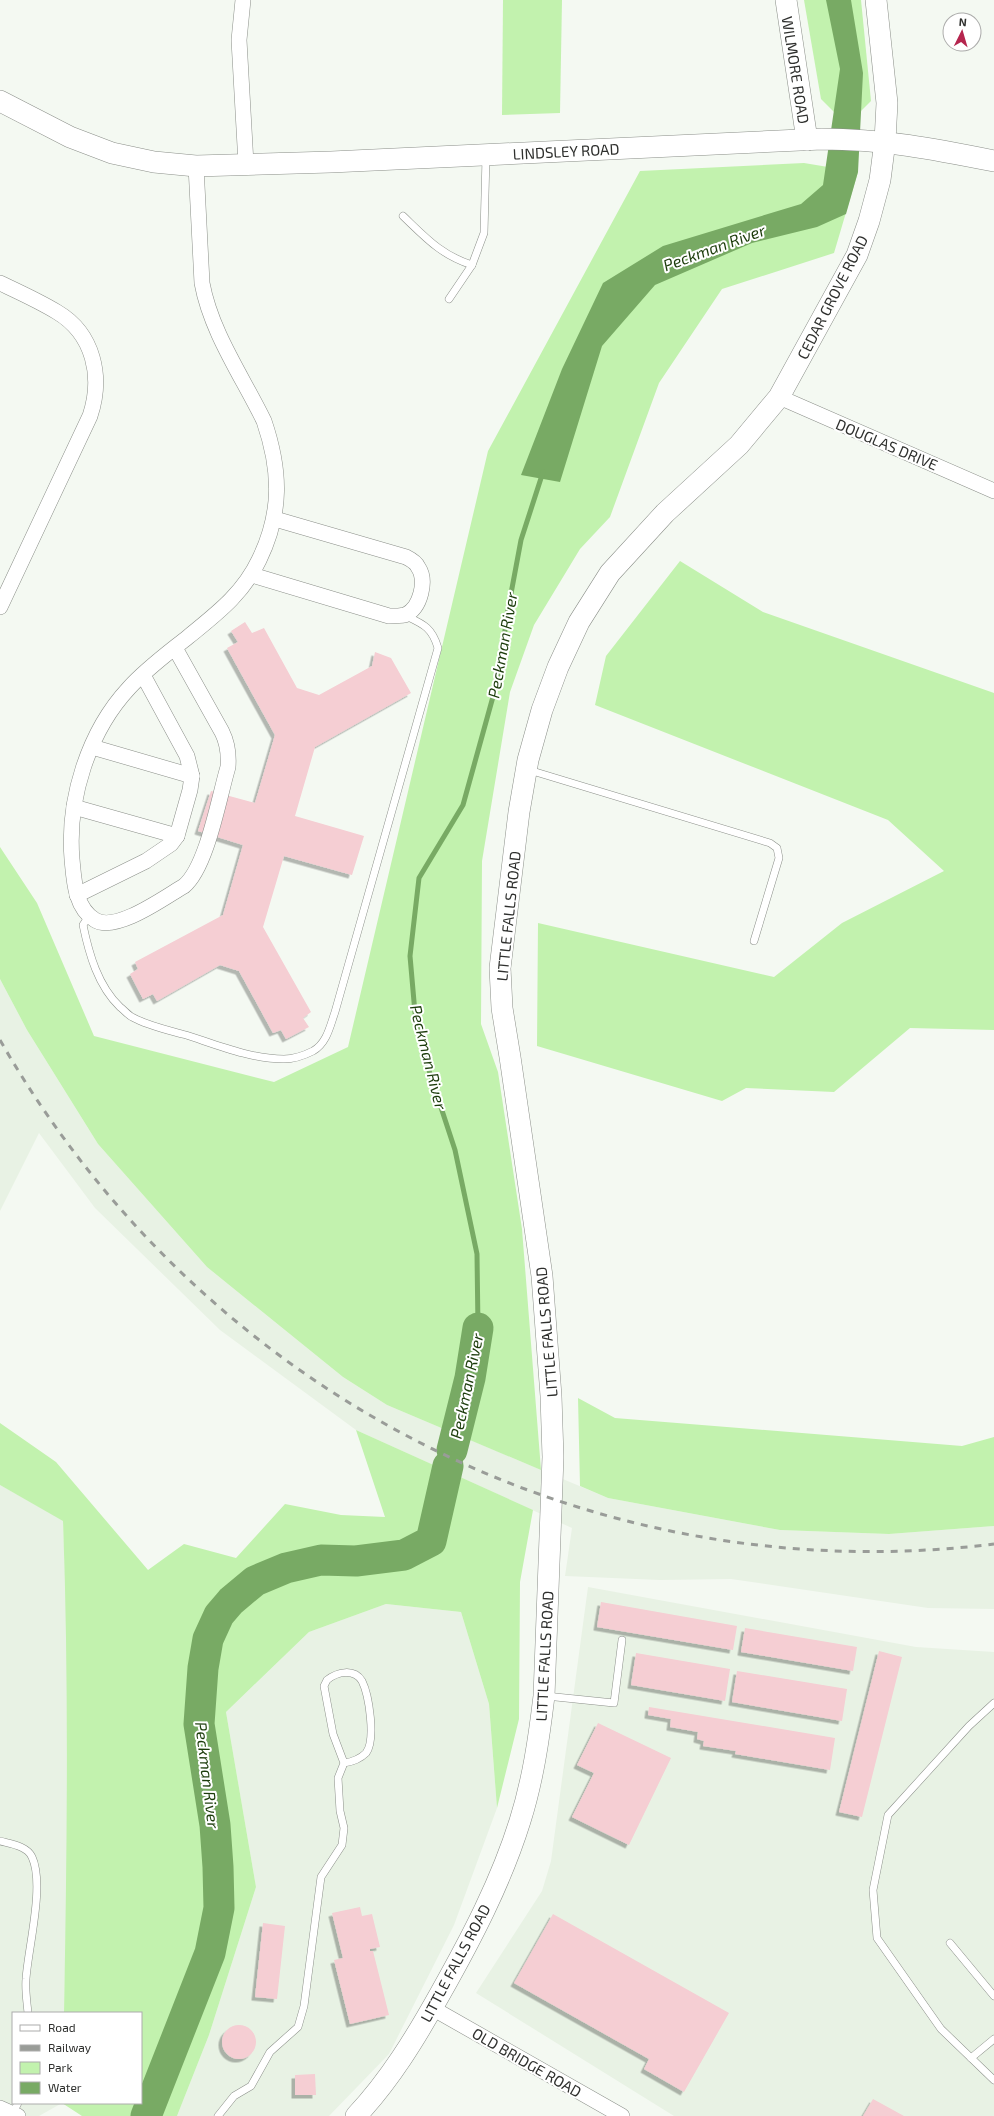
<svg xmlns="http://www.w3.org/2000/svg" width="994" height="2116" viewBox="0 0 994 2116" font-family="'Exo 2',sans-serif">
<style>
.built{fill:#e8f2e4}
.green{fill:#c2f2ae}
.water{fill:#78aa64}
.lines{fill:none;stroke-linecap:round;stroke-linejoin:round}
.stream{stroke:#78aa64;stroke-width:5}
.river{stroke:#78aa64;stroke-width:31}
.building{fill:#f5ced3;filter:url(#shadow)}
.lane-casing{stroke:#8b8f89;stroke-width:8}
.street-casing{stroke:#8b8f89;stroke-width:16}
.secondary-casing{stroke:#8b8f89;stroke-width:22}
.lane{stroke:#fff;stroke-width:7}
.street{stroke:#fff;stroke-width:15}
.secondary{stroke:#fff;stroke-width:21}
.rail{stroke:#999c98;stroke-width:3;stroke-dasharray:7 7;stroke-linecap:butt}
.labels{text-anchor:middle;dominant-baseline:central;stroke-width:4;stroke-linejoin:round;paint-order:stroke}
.street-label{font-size:15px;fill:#2f302e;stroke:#fff}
.water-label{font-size:16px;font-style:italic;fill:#1c3c0b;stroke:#fff}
</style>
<defs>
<filter id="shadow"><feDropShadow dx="-3.5" dy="3.5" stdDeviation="0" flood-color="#0004"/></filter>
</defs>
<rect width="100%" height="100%" fill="#f4f9f2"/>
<g class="built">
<polygon points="0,979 27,1030 98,1144 207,1267 343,1377 387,1405 608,1498 780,1530 889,1534 994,1526 994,1609 928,1608 731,1579 660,1580 565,1576 572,1528 356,1430 220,1330 95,1208 39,1133 0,1211"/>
<polygon points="0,1485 63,1520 68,1654 68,1841 64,2013 13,2013 13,2103 62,2103 39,2116 0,2116"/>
<polygon points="588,1587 916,1647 994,1652 994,2116 674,2116 476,1993 542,1891 551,1861"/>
<polygon points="386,1604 461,1612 489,1704 497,1808 454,1925 389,2054 329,2116 177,2116 209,2035 256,1887 226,1712 309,1632"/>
</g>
<g class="green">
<polygon points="503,0 562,0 560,113 502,115"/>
<polygon points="804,0 861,0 871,101 861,111 834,112 821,99"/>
<polygon points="804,163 858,172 834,253 722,289 659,383 610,517 580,549 534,625 510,692 482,861 481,1024 498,1072 522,1229 541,1470 387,1405 343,1377 207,1267 98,1144 27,1030 0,979 0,847 37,903 94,1036 274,1082 348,1047 488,451 640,171"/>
<polygon points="680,561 763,612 994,693 994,1030 910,1028 834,1092 746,1088 722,1101 537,1046 538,923 774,977 842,923 944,871 888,820 595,705 606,656"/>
<polygon points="578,1398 615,1418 962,1446 994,1437 994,1526 889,1534 780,1530 608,1498 580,1486"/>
<path d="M0,1423l56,39 92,108 36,-26 52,14 49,-54 56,11 44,2 -29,-87 177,80 -13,72 -1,137 -22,89 -8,-104 -28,-92 -75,-8 -77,28 -83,80 30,175 -47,148 -32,81h-95l-20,-13h79v-90h-77c3,-164 5,-328 -1,-492l-63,-36z"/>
</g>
<polygon class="water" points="826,0 851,0 863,73 858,172 846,214 817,227 752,243 655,285 602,346 560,482 521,475 562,369 603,283 663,246 801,204 823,185 840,69"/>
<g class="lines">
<polyline class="stream" points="478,1328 477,1254 455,1150 430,1074 415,1013 410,956 419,878 463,805 499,675 507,615 521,540 543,472"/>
<g class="river">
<polyline points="452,1450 470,1378 478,1328"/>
<polyline points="146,2116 210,1953 219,1908 218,1867 215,1825 199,1724 203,1668 208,1639 219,1615 231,1601 255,1581 286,1568 321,1560 356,1561 404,1555 431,1541 448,1466"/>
</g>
</g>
<g class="building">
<polygon points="245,622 252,633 264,628 297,688 319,695 372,666 375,652 391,658 411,693 315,747 295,816 364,836 352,875 284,856 263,927 311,1012 303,1018 309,1027 286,1039 281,1030 273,1033 239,971 220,965 157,1001 153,994 143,999 130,974 138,969 135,962 223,915 243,845 198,831 211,791 255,803 275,735 227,648 238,642 231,631"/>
<polygon points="601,1602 737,1626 733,1650 597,1627"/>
<polygon points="745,1628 857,1647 853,1671 741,1652"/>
<polygon points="879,1651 902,1657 862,1817 839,1812"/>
<polygon points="636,1653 730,1669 725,1701 631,1685"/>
<polygon points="737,1671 847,1689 842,1721 732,1702"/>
<polygon points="649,1707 835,1738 830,1770 735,1754 736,1751 703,1746 704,1741 697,1739 698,1732 670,1727 671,1719 648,1715"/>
<polygon points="598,1723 671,1758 629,1845 572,1817 594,1773 577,1765"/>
<polygon points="360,1907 362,1916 372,1914 380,1947 370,1949 370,1951 373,1951 389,2015 350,2024 334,1960 343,1958 332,1913"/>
<polygon points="553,1914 729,2013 684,2092 644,2069 649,2059 514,1983"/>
<polygon points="263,1923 285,1926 277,1999 255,1997"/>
<circle cx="239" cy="2042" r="17"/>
<polygon points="315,2074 316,2095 295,2095 295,2075"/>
<polygon points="873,2099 904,2116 863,2116"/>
</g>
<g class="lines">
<g class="lane-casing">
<g id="lane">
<path d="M403,216c23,22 38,39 69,49"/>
<polyline points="449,299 472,265 484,233 486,157"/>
<polyline points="529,770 770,843 777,848 779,858 754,941"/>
<path d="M89,916l-6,9c6,29 15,61 37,82 4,3 8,8 12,10 16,9 36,13 54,18 31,10 65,24 98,24 9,0 21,-4 29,-8 14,-8 17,-25 22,-39l103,-364c-6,-21 -15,-24 -34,-33"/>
<polyline points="546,1696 614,1703 622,1640"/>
<polyline points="994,1703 969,1726 888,1815 873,1890 877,1938 941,2029 994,2080"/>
<path d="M0,1841c11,3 27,5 32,16 13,28 -4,91 -6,122 -1,11 1,23 2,34"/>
<polyline points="950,1943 994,1996"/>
<polyline points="971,2058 994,2039"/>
<polyline points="13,2113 18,2103"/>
<path d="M218,2116l16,-20 17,-10 19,-34 28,-25 6,-21 17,-129 21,-32 2,-17 -4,-17 -2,-33 6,-15 -11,-29 -9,-48 3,-6c10,-8 27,-12 35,1 7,14 14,59 4,72 -6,6 -15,9 -22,10"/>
</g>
</g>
<g class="street-casing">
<g id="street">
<polyline points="243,0 239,40 246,164"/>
<path d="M0,283c19,9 39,18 57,29 37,22 46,65 33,104l-90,191"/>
<polyline points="779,397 994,491"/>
<path d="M252,575l137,41c5,0 11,0 16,-1 16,-7 22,-35 13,-48 -2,-5 -8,-8 -12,-10l-131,-38"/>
<path d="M175,648l47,84c6,12 7,22 6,35 -9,30 -21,100 -44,119 -19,11 -68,47 -89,34 -20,-12 -21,-39 -23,-61 -5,-59 16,-127 57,-171 17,-19 39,-35 59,-51 28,-23 55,-43 71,-77 23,-47 22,-89 5,-139 -22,-45 -53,-89 -62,-138l-6,-117"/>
<polyline points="92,747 192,776"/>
<polyline points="74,807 177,836"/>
<polyline points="77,895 146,861 171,844 177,836 190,790 192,776 187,756 143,675"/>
<polyline points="432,2008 622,2116"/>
<polyline points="0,2108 18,2116"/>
</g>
</g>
<g class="secondary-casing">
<g id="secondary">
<polyline points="786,0 807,140"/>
<path d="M0,101l70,36 42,16 42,9 42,4 135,-4 491,-23c61,0 112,10 172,22"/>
<path d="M356,2116c34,-36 60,-79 84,-122 31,-55 61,-112 80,-173 13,-41 19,-83 24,-125l9,-239 -2,-61 -9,-120 -32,-219 -8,-49 -2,-40 19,-156 9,-52 14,-50 16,-43 21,-45 31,-49 55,-60 74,-68 40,-48 78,-142 12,-34 11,-41 5,-39 2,-38 -11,-103"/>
</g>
</g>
<use href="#lane" class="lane"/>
<use href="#street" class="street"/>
<use href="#secondary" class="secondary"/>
<path class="rail" d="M0,1040c202,353 589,554 994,504"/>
</g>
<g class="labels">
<g class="street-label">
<text transform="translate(796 70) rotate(81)">WILMORE ROAD</text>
<text transform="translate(566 151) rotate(-3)">LINDSLEY ROAD</text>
<text transform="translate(832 297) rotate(-63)">CEDAR GROVE ROAD</text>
<text transform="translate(887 444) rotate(23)">DOUGLAS DRIVE</text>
<text transform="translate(508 916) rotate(-84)">LITTLE FALLS ROAD</text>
<text transform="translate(546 1332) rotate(-95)">LITTLE FALLS ROAD</text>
<text transform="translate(544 1656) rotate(-87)">LITTLE FALLS ROAD</text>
<text transform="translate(455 1963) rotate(-62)">LITTLE FALLS ROAD</text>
<text transform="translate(527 2062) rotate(30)">OLD BRIDGE ROAD</text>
</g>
<g class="water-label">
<text transform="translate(714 247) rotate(-20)">Peckman River</text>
<text transform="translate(502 645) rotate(-80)">Peckman River</text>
<text transform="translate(429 1057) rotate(76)">Peckman River</text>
<text transform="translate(466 1386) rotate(-78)">Peckman River</text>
<text transform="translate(208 1775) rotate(83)">Peckman River</text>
</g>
</g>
<rect x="12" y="2012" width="130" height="92" fill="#ffffff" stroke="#acacab"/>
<rect x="20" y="2025" width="20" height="6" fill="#ffffff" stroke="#acacab"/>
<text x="48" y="2032" font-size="12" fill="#2f302e">Road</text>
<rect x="20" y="2045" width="20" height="6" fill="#999c98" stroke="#acacab"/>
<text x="48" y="2052" font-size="12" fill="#2f302e">Railway</text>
<rect x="20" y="2062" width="20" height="12" fill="#c2f2ae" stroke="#acacab"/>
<text x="48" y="2072" font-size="12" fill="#2f302e">Park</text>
<rect x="20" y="2082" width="20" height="12" fill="#78aa64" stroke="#acacab"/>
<text x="48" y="2092" font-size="12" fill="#2f302e">Water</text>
<g transform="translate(962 32) rotate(5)"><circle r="19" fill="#ffffff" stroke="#acacab"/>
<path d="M0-3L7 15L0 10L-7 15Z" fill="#b5254e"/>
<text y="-6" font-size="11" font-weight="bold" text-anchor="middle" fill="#2f302e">N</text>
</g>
</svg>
